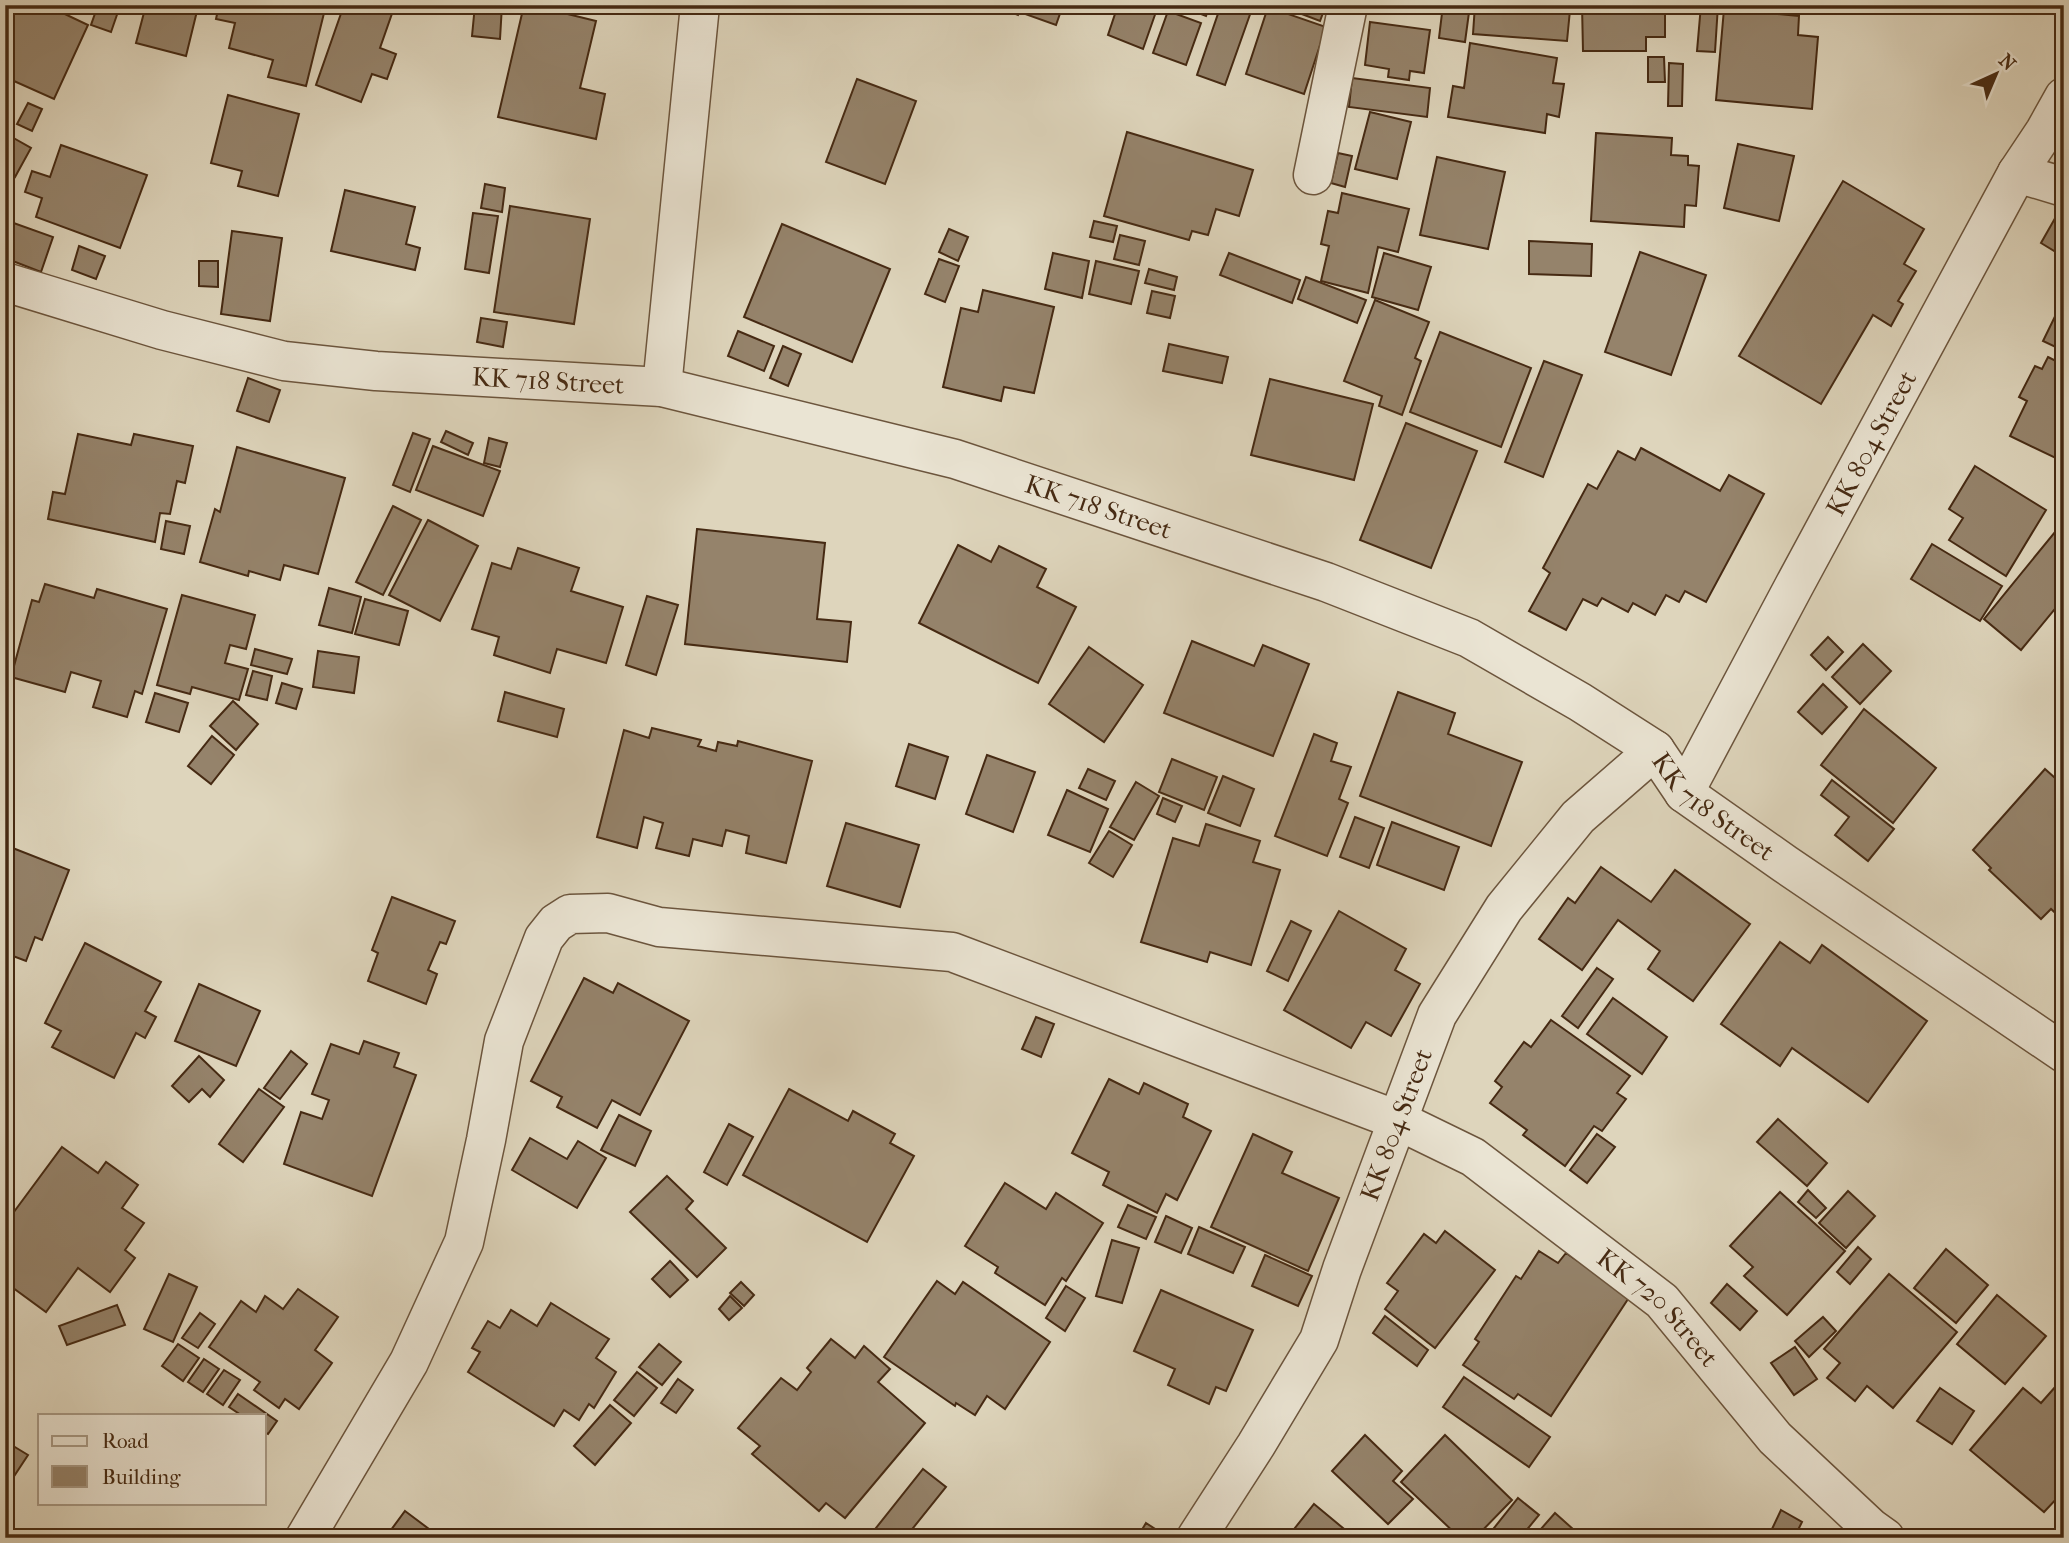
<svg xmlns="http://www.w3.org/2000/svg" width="2069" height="1543" viewBox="0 0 2069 1543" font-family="'IM FELL French Canon',serif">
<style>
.building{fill:#95836b;stroke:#462a13;stroke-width:2}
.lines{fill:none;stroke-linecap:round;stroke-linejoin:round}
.minor-casing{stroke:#6c553d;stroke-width:41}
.minor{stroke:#eae4d3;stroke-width:38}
.labels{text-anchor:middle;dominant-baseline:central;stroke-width:7;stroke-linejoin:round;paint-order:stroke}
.street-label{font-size:26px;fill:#462a13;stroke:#eae4d3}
</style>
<rect width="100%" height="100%" fill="#ded5bc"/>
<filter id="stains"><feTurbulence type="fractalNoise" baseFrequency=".00286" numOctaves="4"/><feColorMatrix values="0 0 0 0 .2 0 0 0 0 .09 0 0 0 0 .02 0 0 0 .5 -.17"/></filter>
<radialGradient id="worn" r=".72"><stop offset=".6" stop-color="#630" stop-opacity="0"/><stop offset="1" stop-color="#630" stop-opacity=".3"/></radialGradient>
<g class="building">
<polygon points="5,5 46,5 88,25 54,99 5,77 5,35 7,32 5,31"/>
<polygon points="98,5 120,6 111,32 91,25"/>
<polygon points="146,5 184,5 197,11 186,56 136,43"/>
<polygon points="219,5 326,5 306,86 268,77 273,60 229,48 235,23 216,19"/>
<polygon points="344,5 395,5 380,48 396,54 387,79 372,74 361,102 316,85"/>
<polygon points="475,5 502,5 500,39 472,36"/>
<polygon points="524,5 531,5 596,21 580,88 605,94 596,139 498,117"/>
<polygon points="992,5 1022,5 1018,15"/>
<polygon points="1028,5 1063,5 1056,25 1025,14"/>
<polygon points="1118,5 1145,5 1157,9 1143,49 1108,35"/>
<polygon points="1178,5 1210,5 1206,16"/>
<polygon points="1221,5 1253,6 1225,85 1197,75"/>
<polygon points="1278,5 1326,5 1320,21"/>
<polygon points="1374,5 1413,5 1412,12 1374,7"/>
<polygon points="1443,5 1470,5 1465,42 1439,38"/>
<polygon points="1475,5 1570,10 1567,41 1473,34"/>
<polygon points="1582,5 1665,5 1665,37 1646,37 1646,51 1583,51"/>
<polygon points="1701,5 1718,5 1715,52 1697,51"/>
<polygon points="1268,7 1326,27 1304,94 1246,74"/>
<polygon points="1724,9 1799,16 1798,35 1818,37 1812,109 1716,100"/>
<polygon points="1168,11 1201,23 1186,65 1153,53"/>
<polygon points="1370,22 1430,30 1424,73 1410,71 1409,80 1388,77 1389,69 1365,65"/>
<polygon points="1470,43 1557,58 1553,83 1564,84 1559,117 1547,114 1545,133 1448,117 1453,86 1464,88"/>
<polygon points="1648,57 1664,57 1665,82 1648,82"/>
<polygon points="1669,63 1683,64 1682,106 1668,106"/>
<polygon points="1352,78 1430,88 1427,117 1349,107"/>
<polygon points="857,79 916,101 885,184 826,162"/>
<polygon points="228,95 299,114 278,196 238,186 242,171 211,163"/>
<polygon points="28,103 42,109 32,131 17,124"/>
<polygon points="1370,112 1411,122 1397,179 1355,169"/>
<polygon points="1127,132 1253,170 1239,216 1216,209 1208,235 1192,231 1189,240 1104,216"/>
<polygon points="1596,133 1672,138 1671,155 1688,156 1688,165 1699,166 1696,206 1685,205 1684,227 1591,221"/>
<polygon points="10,136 31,148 15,177 5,171 5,145"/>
<polygon points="1738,144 1794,156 1779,221 1724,208"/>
<polygon points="61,145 147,175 120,248 36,217 42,198 25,192 32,171 50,177"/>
<polygon points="1338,153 1352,156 1345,187 1331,183"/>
<polygon points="1437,157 1505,172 1488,249 1420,235"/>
<polygon points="1843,181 1924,229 1904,264 1916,271 1898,301 1903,304 1891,326 1873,315 1821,404 1739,356"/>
<polygon points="485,184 505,188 502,212 481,208"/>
<polygon points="345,190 415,207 406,244 420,248 415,270 331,251"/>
<polygon points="1342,193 1409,209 1398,252 1378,247 1368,293 1321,281 1329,246 1321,244 1328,211 1338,213"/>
<polygon points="510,206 590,219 574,324 494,312"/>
<polygon points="473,213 498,216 489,273 465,269"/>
<polygon points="2058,213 2064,216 2064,257 2041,243"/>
<polygon points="8,221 53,237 41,272 5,258 5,229"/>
<polygon points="1094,221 1117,226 1113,242 1090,237"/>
<polygon points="782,224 890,269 852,362 744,317"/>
<polygon points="949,229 968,237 958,261 939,252"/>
<polygon points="232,231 282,238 270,321 221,314"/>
<polygon points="1120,235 1145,241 1139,265 1114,259"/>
<polygon points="1529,241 1592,244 1591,276 1529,274"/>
<polygon points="79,246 105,256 96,279 72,270"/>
<polygon points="1640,252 1706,275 1671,375 1605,352"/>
<polygon points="1053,253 1089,261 1082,298 1045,289"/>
<polygon points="1229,253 1300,280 1292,303 1220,275"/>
<polygon points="1384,253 1431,267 1418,310 1372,297"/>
<polygon points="939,259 959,266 945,302 925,294"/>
<polygon points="199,261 218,261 218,287 199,286"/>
<polygon points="1096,261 1139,271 1131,304 1089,294"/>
<polygon points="1149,269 1177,277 1174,290 1145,283"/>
<polygon points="1306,277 1366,300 1357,323 1298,299"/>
<polygon points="983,290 1054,307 1034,393 1004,387 1001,401 943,387 961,308 978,312"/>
<polygon points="1152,291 1175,296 1170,318 1147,313"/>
<polygon points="2064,298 2064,351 2043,341"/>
<polygon points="1375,300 1429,322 1415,358 1421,361 1402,415 1379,406 1382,396 1344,381"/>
<polygon points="481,318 507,322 503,347 477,342"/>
<polygon points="738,331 774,346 764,371 728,356"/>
<polygon points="1440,332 1531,368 1501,447 1410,412"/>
<polygon points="1169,344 1228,357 1222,383 1163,371"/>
<polygon points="783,346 801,354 788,386 770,378"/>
<polygon points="2048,357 2064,365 2064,462 2010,436 2027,401 2019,397 2035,366 2042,369"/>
<polygon points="1544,361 1582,375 1543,477 1505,462"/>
<polygon points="248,378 280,390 269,422 237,411"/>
<polygon points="1270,379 1373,404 1354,480 1251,455"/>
<polygon points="1406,423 1477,451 1431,568 1360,540"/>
<polygon points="446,431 473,443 468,455 441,442"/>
<polygon points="413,433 430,439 410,492 393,485"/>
<polygon points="78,434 131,445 134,434 193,446 185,483 177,481 170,514 160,513 155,542 48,519 53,492 65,494"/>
<polygon points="489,438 507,443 500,467 484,463"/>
<polygon points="433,446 500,471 483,516 416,490"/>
<polygon points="237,447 345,478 318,574 284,565 280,580 249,571 248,576 200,562 215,509 220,512"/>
<polygon points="1641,448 1720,491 1729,475 1764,494 1706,602 1685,591 1679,602 1666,595 1655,615 1633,603 1628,612 1602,598 1597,606 1583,599 1566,630 1529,611 1550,573 1543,568 1588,484 1597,489 1618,451 1635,460"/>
<polygon points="1975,466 2046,510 2006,576 1949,540 1963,518 1949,509"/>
<polygon points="393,506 421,520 383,595 356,582"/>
<polygon points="428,520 478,546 440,621 389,595"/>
<polygon points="166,521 190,526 184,554 161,549"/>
<polygon points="2064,521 2064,598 2021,650 1984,619"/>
<polygon points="697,529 825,543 817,619 851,622 847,662 685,644"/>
<polygon points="1932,544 2002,586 1980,621 1911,579"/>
<polygon points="958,545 991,562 999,546 1046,569 1037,587 1076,607 1038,683 919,623"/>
<polygon points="518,548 579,568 571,591 623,607 606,663 557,649 550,673 494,655 499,637 472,629 492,563 511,569"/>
<polygon points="45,584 94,598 97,589 167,609 142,694 135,691 127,717 93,707 101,681 71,672 65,692 11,677 32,600 39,602"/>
<polygon points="329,588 361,597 352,633 319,625"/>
<polygon points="182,595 255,615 246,649 230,645 225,663 248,669 239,700 192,687 190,694 157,685"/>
<polygon points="647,596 678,605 656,675 626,665"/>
<polygon points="365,599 408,611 399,645 355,634"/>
<polygon points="1828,637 1843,652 1826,670 1811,655"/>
<polygon points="1192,641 1254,666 1263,645 1309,664 1273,756 1164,713"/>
<polygon points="1863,644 1891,671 1860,704 1832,677"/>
<polygon points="1089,647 1143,685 1104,742 1049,704"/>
<polygon points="255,649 292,659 287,674 251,665"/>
<polygon points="318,651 359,657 354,693 313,687"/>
<polygon points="253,671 272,676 267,700 246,695"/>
<polygon points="282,683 302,689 296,709 276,703"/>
<polygon points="1823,684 1847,707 1822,734 1798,712"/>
<polygon points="505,692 564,709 557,737 498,721"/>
<polygon points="1398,692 1455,713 1448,734 1522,762 1491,846 1360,796"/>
<polygon points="155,693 188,703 179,732 146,722"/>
<polygon points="233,701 258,724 236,750 210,726"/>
<polygon points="1864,709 1936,768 1893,823 1821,765"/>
<polygon points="652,728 701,740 698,746 716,751 718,742 737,746 738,741 812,761 786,863 746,853 749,836 726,830 722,846 693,839 689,856 656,848 663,823 644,817 637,848 597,837 624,730 649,738"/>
<polygon points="1314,734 1337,743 1331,761 1351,767 1339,799 1348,803 1327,856 1275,836"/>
<polygon points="212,736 234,755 211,784 188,766"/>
<polygon points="909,744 948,757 935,799 896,786"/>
<polygon points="987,755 1035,772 1013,832 966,814"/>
<polygon points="1172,759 1217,777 1204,810 1159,792"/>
<polygon points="1088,769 1115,781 1106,800 1079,788"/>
<polygon points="2045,769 2064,786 2064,921 2051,909 2041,919 1989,870 1991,868 1973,850"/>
<polygon points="1223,776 1254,789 1240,826 1208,813"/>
<polygon points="1832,780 1894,829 1868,861 1835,835 1849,817 1821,795"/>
<polygon points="1136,782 1159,796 1134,840 1110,827"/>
<polygon points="1067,790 1108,809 1090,852 1048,835"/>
<polygon points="1163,798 1182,806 1175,822 1157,814"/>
<polygon points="1355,817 1384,828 1369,868 1340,857"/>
<polygon points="1392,822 1459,847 1444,890 1377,865"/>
<polygon points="846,823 919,845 900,907 827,886"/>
<polygon points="1206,824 1260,841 1253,862 1280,870 1251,965 1210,952 1207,962 1141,942 1173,838 1199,846"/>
<polygon points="1109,831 1132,845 1113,877 1089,863"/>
<polygon points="5,845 69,870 42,940 35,937 26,961 5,953"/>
<polygon points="1601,867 1651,902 1675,870 1750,924 1693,1001 1648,969 1660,951 1618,920 1582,970 1539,939 1568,898 1575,903"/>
<polygon points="392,897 455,921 446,944 440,942 428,970 437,974 426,1004 368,981 378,953 372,950"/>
<polygon points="1339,911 1406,949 1395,970 1420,984 1391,1036 1366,1022 1351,1048 1284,1010"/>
<polygon points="1291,921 1311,931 1288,981 1267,971"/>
<polygon points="1780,942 1810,963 1822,945 1927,1021 1868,1102 1792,1048 1780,1066 1721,1024"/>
<polygon points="85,943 161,982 145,1011 156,1017 145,1038 136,1033 114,1078 52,1047 61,1031 45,1023"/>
<polygon points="1597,968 1613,979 1578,1028 1562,1016"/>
<polygon points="584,978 613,993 618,983 689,1021 640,1115 612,1100 597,1128 557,1107 562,1097 531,1081"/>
<polygon points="199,984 260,1011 236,1066 175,1041"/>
<polygon points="1613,998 1667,1037 1642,1074 1587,1034"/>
<polygon points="1036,1017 1054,1024 1041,1057 1022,1049"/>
<polygon points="1551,1020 1630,1076 1617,1093 1626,1099 1602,1131 1594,1126 1565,1166 1523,1135 1527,1130 1490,1103 1502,1087 1495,1081 1524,1042 1531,1047"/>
<polygon points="364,1041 399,1053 394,1067 416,1075 372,1196 284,1164 301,1112 322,1119 329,1100 312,1094 331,1044 359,1054"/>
<polygon points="291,1051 307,1064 280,1099 264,1088"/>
<polygon points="199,1056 224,1080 210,1097 202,1089 189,1102 172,1086"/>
<polygon points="1109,1079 1139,1094 1144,1083 1188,1104 1183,1117 1211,1131 1177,1200 1166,1194 1157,1213 1103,1185 1109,1172 1072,1153"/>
<polygon points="259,1089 284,1107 243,1162 219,1144"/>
<polygon points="789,1089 848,1121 853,1111 895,1134 890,1143 914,1156 867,1242 743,1175"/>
<polygon points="619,1115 651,1131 635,1166 601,1150"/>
<polygon points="1778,1119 1827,1163 1807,1186 1757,1142"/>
<polygon points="729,1124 753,1137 727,1185 704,1172"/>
<polygon points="1253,1134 1292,1152 1282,1173 1339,1198 1308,1271 1211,1227"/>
<polygon points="1597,1134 1615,1147 1587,1183 1570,1170"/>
<polygon points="530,1138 567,1159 578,1141 606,1158 577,1208 512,1170"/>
<polygon points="62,1147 98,1173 106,1162 138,1185 122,1208 144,1223 125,1250 135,1258 110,1292 78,1268 46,1312 5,1282 5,1224"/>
<polygon points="667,1176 693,1201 686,1209 726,1248 697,1277 630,1212"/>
<polygon points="1005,1183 1046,1209 1056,1193 1103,1223 1066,1281 1062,1278 1045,1305 995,1273 998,1267 965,1246"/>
<polygon points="1808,1190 1826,1208 1816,1218 1798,1202"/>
<polygon points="1848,1191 1875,1216 1846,1248 1819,1223"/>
<polygon points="1780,1192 1845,1251 1787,1315 1744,1276 1753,1267 1730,1246"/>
<polygon points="1128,1205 1156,1217 1146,1239 1118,1227"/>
<polygon points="1166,1216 1192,1228 1181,1253 1155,1242"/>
<polygon points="1199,1227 1245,1247 1233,1273 1188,1254"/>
<polygon points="1445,1231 1495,1270 1435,1348 1385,1309 1398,1291 1387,1283 1424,1234 1436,1243"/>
<polygon points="1112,1240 1139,1248 1122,1303 1096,1296"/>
<polygon points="1858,1247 1871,1259 1850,1284 1837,1272"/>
<polygon points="1946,1249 1988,1285 1956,1323 1914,1288"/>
<polygon points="1539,1251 1558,1263 1566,1253 1630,1296 1551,1416 1518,1394 1514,1399 1463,1365 1479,1342 1475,1339 1516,1276 1521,1279"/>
<polygon points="1265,1255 1312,1276 1298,1306 1252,1286"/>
<polygon points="670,1261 688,1280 670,1297 652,1279"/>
<polygon points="169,1274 197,1287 173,1342 144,1329"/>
<polygon points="1889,1274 1957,1332 1893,1408 1867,1386 1855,1401 1827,1378 1840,1363 1824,1349"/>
<polygon points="937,1281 955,1294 963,1282 1050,1342 1005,1409 987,1396 975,1415 956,1403 955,1406 884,1357"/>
<polygon points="741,1282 754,1295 744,1306 730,1293"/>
<polygon points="1727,1284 1757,1311 1740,1330 1711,1303"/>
<polygon points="1066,1286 1085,1298 1065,1331 1046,1318"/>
<polygon points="298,1289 338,1317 315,1350 332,1363 299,1409 285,1399 279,1408 254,1390 260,1382 209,1347 241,1301 256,1312 265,1296 283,1309"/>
<polygon points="1161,1290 1253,1330 1226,1391 1216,1387 1209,1404 1168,1385 1175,1369 1134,1351"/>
<polygon points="1997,1295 2046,1336 2005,1384 1957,1344"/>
<polygon points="730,1296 742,1308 729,1320 719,1309"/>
<polygon points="551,1303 609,1339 596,1358 616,1372 594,1408 589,1404 579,1420 564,1410 554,1426 468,1372 480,1352 472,1348 488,1321 500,1328 511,1310 537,1326"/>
<polygon points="117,1305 125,1325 67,1345 59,1326"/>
<polygon points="200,1313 215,1324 198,1348 182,1338"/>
<polygon points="1385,1316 1428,1350 1417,1366 1373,1333"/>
<polygon points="1823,1317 1836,1331 1809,1357 1795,1341"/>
<polygon points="831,1339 855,1358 864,1346 890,1369 878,1382 925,1423 845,1518 826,1503 819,1511 752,1454 760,1446 738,1428 781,1378 797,1390 811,1372 807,1368"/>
<polygon points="178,1344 199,1358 183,1381 162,1366"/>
<polygon points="659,1344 681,1362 662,1385 639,1367"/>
<polygon points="1795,1347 1817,1379 1794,1395 1771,1363"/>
<polygon points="204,1359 219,1369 203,1392 188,1382"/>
<polygon points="224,1370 240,1380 223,1405 207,1394"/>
<polygon points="637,1372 657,1388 634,1416 614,1400"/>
<polygon points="1464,1377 1550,1437 1529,1467 1443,1407"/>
<polygon points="2064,1377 2064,1502 2058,1497 2044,1512 1970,1450 2023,1388 2041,1403"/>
<polygon points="678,1379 693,1390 676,1413 661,1403"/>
<polygon points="1940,1388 1974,1411 1952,1444 1917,1421"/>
<polygon points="238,1394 277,1421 268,1434 264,1432 264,1415 241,1415 229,1407"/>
<polygon points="610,1405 631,1423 595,1465 574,1446"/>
<polygon points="1365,1435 1402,1471 1393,1481 1413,1499 1388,1524 1332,1471"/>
<polygon points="1445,1435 1512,1500 1475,1538 1460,1538 1401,1482"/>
<polygon points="5,1441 28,1455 5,1490"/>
<polygon points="923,1469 946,1487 905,1538 868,1538"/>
<polygon points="1518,1498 1539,1515 1520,1538 1486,1538"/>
<polygon points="1314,1504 1355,1538 1287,1538"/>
<polygon points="1781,1510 1802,1522 1794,1538 1772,1529"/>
<polygon points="405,1511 441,1538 385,1538"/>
<polygon points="1555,1513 1583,1538 1533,1538"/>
<polygon points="1146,1523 1166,1536 1165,1538 1137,1538"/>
</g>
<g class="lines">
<g class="minor-casing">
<g id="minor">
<polyline points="2017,173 2064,187"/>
<polyline points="1313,175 1348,5"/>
<path id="s1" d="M5,282l157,48 122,31 92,10 286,16 293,72 371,123 143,56 111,64 75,48 29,43 101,71 279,189"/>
<polyline points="662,387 700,5"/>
<path id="s2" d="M1684,793l110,-207 223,-413 28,-42 19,-34"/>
<path id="s3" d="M305,1538l104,-176 55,-120 22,-102 18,-99 40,-103 12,-15 14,-9 38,-1 51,14 293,25 445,168 76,37 189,144 113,137 96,90 14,10"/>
<path id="s4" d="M1196,1538l60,-93 63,-105 23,-71 95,-254 67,-107 74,-91 77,-67"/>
</g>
</g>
<use href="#minor" class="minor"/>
</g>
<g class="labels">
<g class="street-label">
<text stroke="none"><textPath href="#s1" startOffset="555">KK 718 Street</textPath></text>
<text stroke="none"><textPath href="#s2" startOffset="397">KK 804 Street</textPath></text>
<text stroke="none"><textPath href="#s1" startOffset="1122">KK 718 Street</textPath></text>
<text stroke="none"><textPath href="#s1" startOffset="1815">KK 718 Street</textPath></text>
<text stroke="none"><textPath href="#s4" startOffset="462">KK 804 Street</textPath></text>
<text stroke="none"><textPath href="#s3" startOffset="1872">KK 720 Street</textPath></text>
</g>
</g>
<rect width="2069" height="1543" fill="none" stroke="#ded5bc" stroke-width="28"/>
<rect x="7" y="7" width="2055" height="1529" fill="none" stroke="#462a13" stroke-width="3.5"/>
<rect x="14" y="14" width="2041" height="1515" fill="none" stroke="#462a13" stroke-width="2"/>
<rect x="38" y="1414" width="228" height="91" fill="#eae4d3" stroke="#a89a86" stroke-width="2"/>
<rect x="52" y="1436" width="35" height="10" fill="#eae4d3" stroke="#a89a86" stroke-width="2"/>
<text x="102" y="1448" font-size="21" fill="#462a13">Road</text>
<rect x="52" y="1466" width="35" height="21" fill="#95836b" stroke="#a89a86" stroke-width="2"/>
<text x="102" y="1484" font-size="21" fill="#462a13">Building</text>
<g transform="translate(1996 74) rotate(44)" stroke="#eae4d3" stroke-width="5" paint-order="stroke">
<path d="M0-5L12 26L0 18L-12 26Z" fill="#462a13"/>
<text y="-10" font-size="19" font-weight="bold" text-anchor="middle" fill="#462a13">N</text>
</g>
<rect width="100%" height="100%" filter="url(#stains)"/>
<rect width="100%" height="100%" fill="url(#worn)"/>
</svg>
